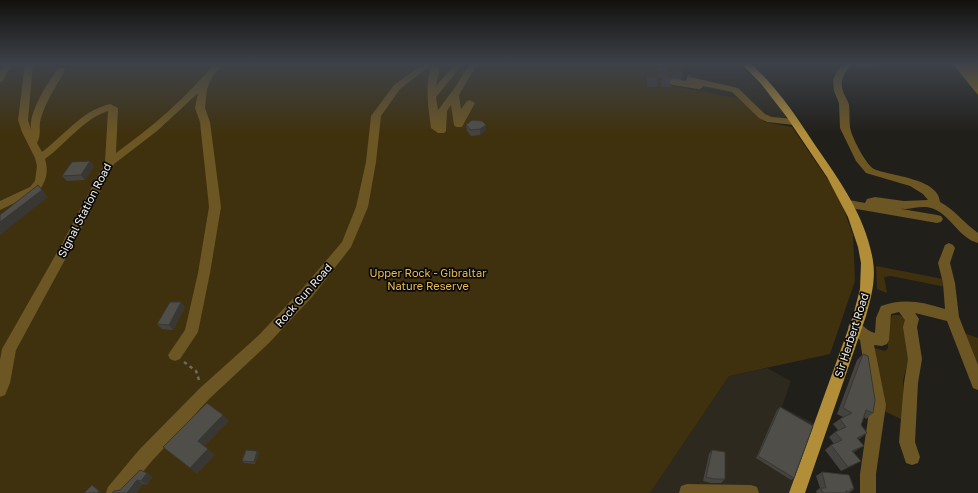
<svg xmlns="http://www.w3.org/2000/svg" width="978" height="493" viewBox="0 0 978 493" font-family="'Golos Text',sans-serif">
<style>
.built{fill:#2d291f}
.green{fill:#40310e}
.water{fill:#886813}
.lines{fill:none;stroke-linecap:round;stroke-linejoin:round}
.minor-tunnel{stroke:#403e3a;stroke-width:10;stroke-dasharray:10 4.5;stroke-linecap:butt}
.path{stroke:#6c6a65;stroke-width:2.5;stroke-dasharray:3.5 3.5;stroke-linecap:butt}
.minor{fill:#6c5624;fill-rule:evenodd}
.major{fill:#b28e39;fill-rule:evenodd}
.wall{fill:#45433f}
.shaded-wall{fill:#383733}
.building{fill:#504e49;stroke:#383733}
.labels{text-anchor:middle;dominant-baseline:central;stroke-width:3.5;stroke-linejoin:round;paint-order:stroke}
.street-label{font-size:11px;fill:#f2f0ed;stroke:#0a0907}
.park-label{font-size:11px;fill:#e9bc51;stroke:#0a0907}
</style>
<rect width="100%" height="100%" fill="#211f1a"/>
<g class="built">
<polygon points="688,64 738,64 772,96 786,116 783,119 769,117 742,95 738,98 673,86"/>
<polygon points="767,368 791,381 782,407 817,425 792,493 650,493 729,376"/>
</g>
<g class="green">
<polygon points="0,64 688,64 673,86 738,98 765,122 792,127 839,196 853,235 855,281 830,354 729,376 650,493 0,493"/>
<polygon points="876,266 943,279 946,287 891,276 884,277 887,293 877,289"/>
<polygon points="892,315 899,315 905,317 909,356 903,381 903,420 882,410 871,347 885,351 888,348 888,328"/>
<polygon points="964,333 978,338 978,369"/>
</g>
<polygon class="water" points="953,64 978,64 978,95"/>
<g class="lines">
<g class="minor-tunnel">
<polyline points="658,72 690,80"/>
<polyline points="647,82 673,82"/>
</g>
<polyline class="path" points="184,362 196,371 200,383"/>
<g class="minor">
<polygon points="4,64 12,64 3,81 0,82 0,71"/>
<path d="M25,64h8l-5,56 3,10c-3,-18 17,-47 27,-62h6l1,2c-8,15 -19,31 -24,48 -3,9 1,16 -4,25l5,9c23,-17 39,-41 68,-48l8,4 -2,45c36,-26 70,-55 98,-89h8l-10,13 -5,12 -2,19 5,14 11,85 -11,66 -12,59 -18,27 -5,2 -5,-2 -2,-4 17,-25 13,-57 11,-66 -9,-85 -5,-14 3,-15 -41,38 -43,33 -40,79 -58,107 -6,33 -5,12 -5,2v-37l2,-11 61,-107 42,-80 3,-51c-25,8 -42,33 -63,48 4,14 1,23 -8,34 -3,4 -4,7 -9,9l-5,-3 -23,11v-9l30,-14 5,-6 2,-15 -2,-8 -13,-26 -4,-12z"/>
<path d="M423,64h17l-4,22 19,-22h8l-27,33 2,13 18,-24 13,-22h8l-18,31 2,14 6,-8 3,-1 5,3 -13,24h-6l-2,-2 -3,-20 -4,6 -1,20 -2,2h-6l-7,-5c-3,-22 -6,-41 0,-63l-31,24 -19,27 -5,46 -8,45 -17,40 -39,50 -43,46 -60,56 -58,63 -26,31h-19l2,-6 31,-37 60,-61 60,-54 43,-46 40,-47 14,-35 10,-45 5,-46 23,-31z"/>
<path d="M844,64h8c-7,9 -13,15 -9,27 1,5 5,9 6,14 1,7 0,15 1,22 1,9 16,38 24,42 15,7 65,9 66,33 14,7 24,21 38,31v10c-19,-5 -27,-27 -44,-34 -9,-4 -19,-1 -28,0 -5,0 -10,-1 -16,-2l47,8 4,1 2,3 -2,3 -4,1 -92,-16 -2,-3 2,-3 4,-1 16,3 2,-4 8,-2 29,4 24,-1 -5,-6 -13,-8 -44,-13 -10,-12 -16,-33 -1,-25 -5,-12 -1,-11 4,-9z"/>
<path d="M854,64h21c-4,4 -17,4 -21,0z"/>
<polygon points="690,77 738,88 765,114 772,117 794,119 799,122 794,125 767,122 759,118 732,92 703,86 702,88 699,89 673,85 669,82 673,79 687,81 687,78"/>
<path d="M949,243l4,2 2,3 -5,15 5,20 4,34 19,48v25l-5,-2 -26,-67 -32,-8 4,6 -2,8 5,32 -4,24 -3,59 5,15 -2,6 -6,2 -6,-2 -7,-21 5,-59 4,-24 -5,-32 2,-7 -6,-8 -8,2 -2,26 -2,4 -5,2 -8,-1 12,60 -10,69v19h-16v-19l10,-69 -10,-65 -10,-9 -2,-4 2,-4c11,-4 15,8 25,10l1,-15 5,-12c23,-8 41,-4 64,3l-2,-26 -5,-20 7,-18z"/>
<polygon points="687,484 751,485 757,487 759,493 679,493 681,486"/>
</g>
<path class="major" d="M742,64h9c26,23 45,52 64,81 25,36 51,72 58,116 3,19 -2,37 -7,55l-61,177h-16l64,-177 7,-27 1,-26 -3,-16 -10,-30 -21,-40 -41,-61 -24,-31z"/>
</g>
<g class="wall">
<polygon points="466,125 486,125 486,130 480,135 471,136 467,131"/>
<polygon points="94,166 85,180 67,181 62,176"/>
<polygon points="181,302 185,307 173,330 162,329 157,324"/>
<polygon points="863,354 873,413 866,419 864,417 861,425 867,433 858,439 857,450 854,452 854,465 841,471 825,450 831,445 834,444 829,437 835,432 838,430 833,424 840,419 843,417 837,414 857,360"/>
<polygon points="780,407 794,478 791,480 756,458 777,410"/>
<polygon points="712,450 725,479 721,483 711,483 703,481 709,454"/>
<polygon points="257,451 259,453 255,464 244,463 242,461"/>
<polygon points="822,472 854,489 849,493 817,493 816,491 820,488 816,476"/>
<polygon points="147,473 152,477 147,485 143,484 136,493 112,493 120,490"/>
</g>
<g class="shaded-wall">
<polygon points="486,125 486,130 480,135 480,129"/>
<polygon points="90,161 94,166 85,180 81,175"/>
<polygon points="38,185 48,197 0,235 0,222"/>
<polygon points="181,302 185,307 173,330 169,325"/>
<polygon points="223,415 229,421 204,447 198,441"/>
<polygon points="867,433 861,438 850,443 857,438"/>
<polygon points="864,446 857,450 846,456 852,451"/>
<polygon points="208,449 215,455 197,474 190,468"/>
<polygon points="257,451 259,453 255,464 254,462"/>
<polygon points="861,461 854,465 841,471 848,467"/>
<polygon points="147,473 152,477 147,485 141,481"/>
<polygon points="137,480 143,484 136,493 127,493"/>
<polygon points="92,485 95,487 102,493 97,493"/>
</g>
<g class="building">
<polygon points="472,120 482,121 486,125 480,129 471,130 466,125"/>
<polygon points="90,161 81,175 62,176 72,162"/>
<polygon points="38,185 42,190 0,222 0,215"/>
<polygon points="170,302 181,302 169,325 157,324"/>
<polygon points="863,354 868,356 875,400 873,413 866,410 861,425 867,433 857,438 864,446 852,451 861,461 848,467 831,445 842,440 835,432 846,427 840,419 852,413 843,408"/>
<polygon points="207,403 223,415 198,441 208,449 190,468 163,447"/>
<polygon points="780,407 813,426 794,478 758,456"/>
<polygon points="246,450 257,451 254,462 242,461"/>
<polygon points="712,450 725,452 725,479 714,479 706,477"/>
<polygon points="140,470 147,473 141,481 137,480 127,493 112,493 114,491 120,490"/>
<polygon points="822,472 849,475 854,489 850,489 851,492 846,491 846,493 823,493 821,488 826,488"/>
<polygon points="92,485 99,491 97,493 84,493"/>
</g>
<linearGradient id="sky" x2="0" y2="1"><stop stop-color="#12110e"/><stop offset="0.48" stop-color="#3d4249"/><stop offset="1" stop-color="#3d4249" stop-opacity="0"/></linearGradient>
<rect width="978" height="133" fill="url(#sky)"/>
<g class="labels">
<g class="street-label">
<text transform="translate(84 210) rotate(-63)">Signal Station Road</text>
<text transform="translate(303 295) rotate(-49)">Rock Gun Road</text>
<text transform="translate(851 335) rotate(-72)">Sir Herbert Road</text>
</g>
<g class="park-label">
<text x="428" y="272">Upper Rock - Gibraltar<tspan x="428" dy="13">Nature Reserve</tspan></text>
</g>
</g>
</svg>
